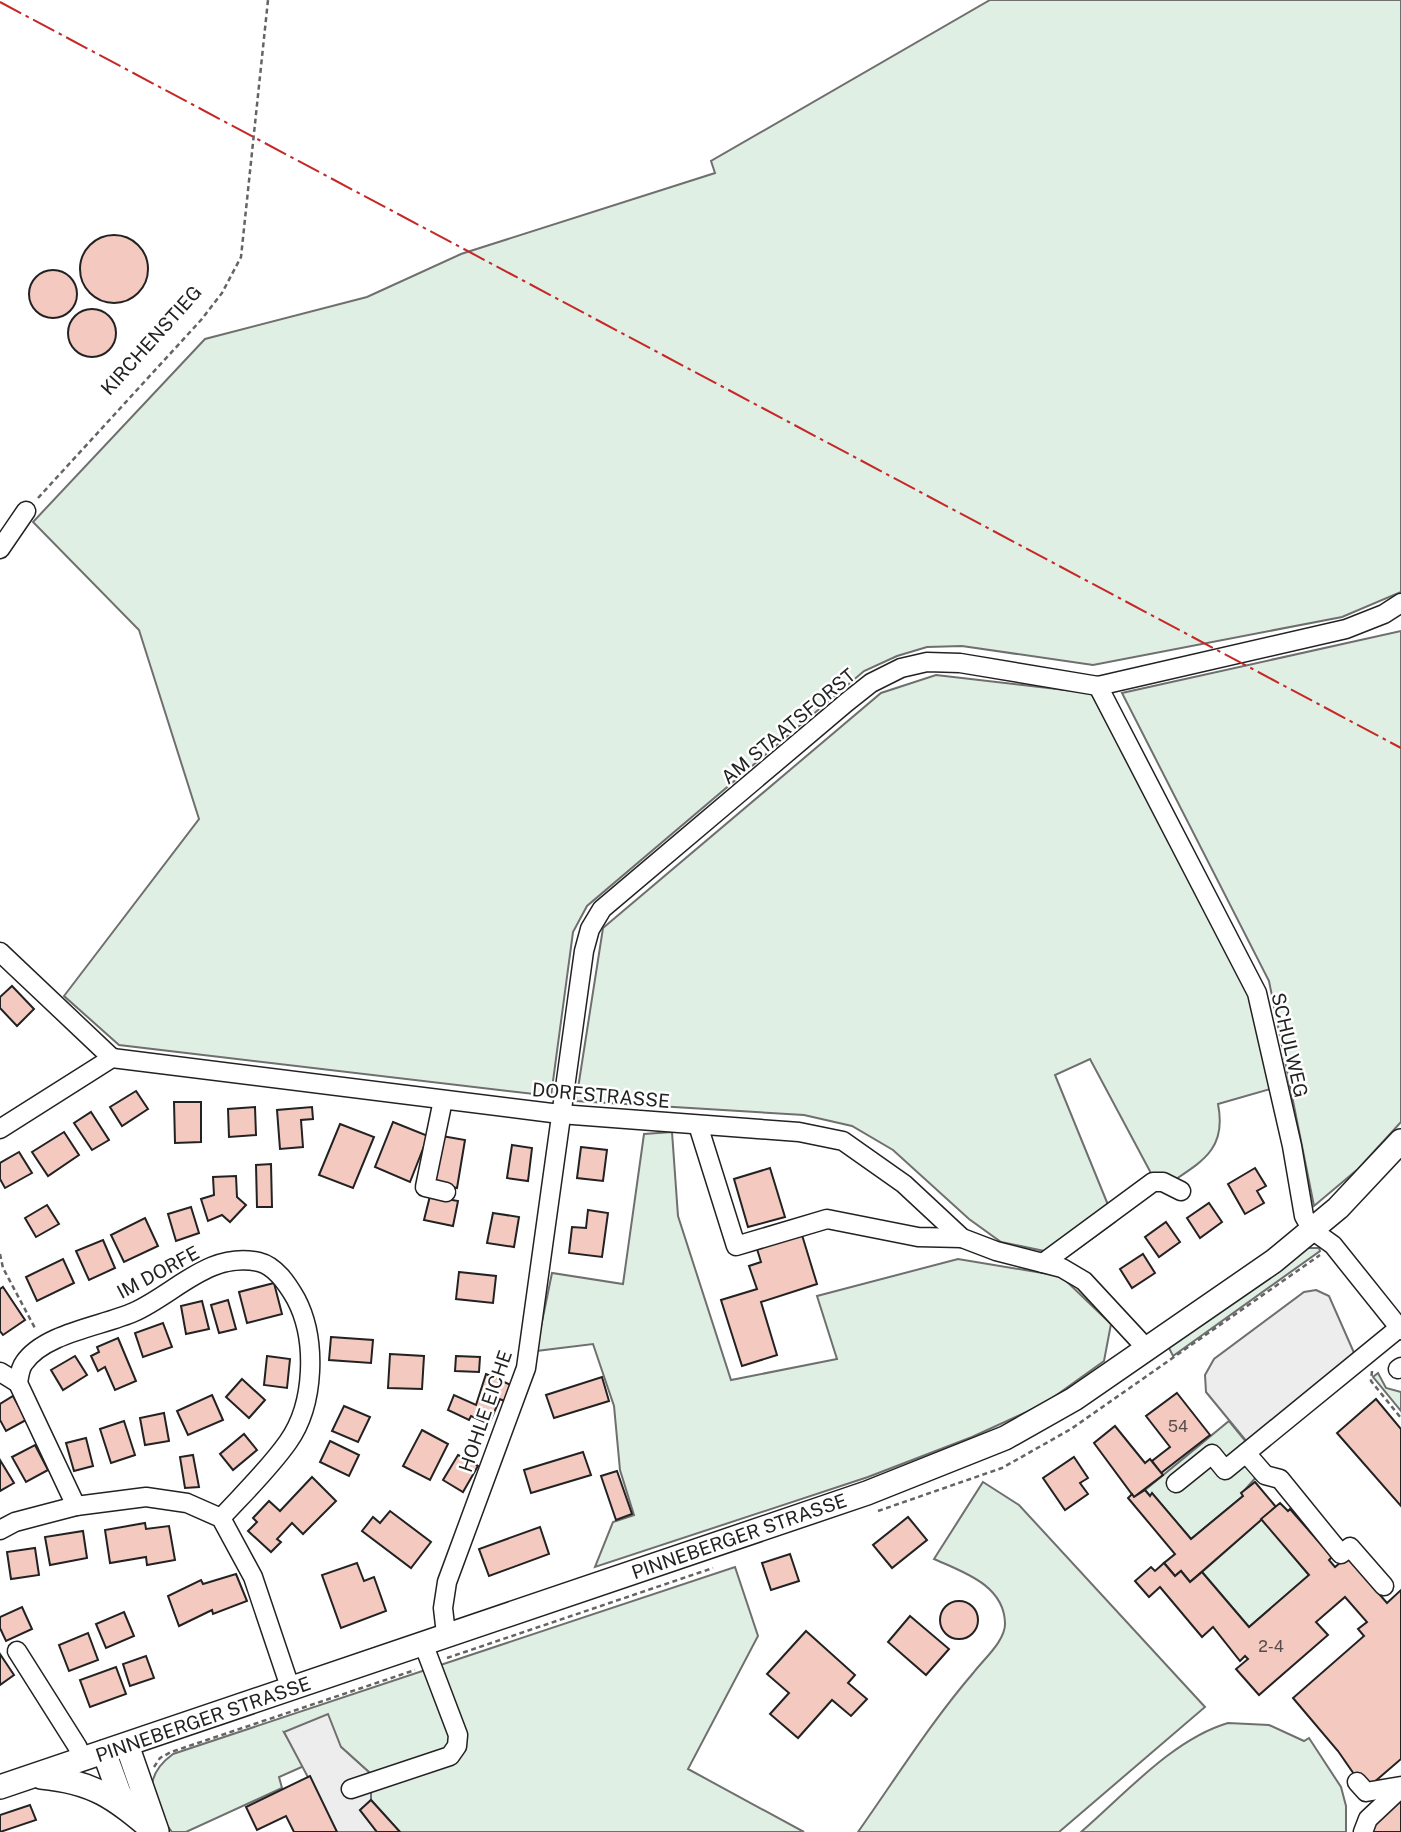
<svg xmlns="http://www.w3.org/2000/svg" width="1401" height="1832" viewBox="0 0 1401 1832" font-family="'Public Sans',sans-serif">
<style>
.green{fill:#e0efe3;stroke:#6f6f6f;stroke-width:2}
.parking{fill:#ededed;stroke:#6f6f6f;stroke-width:2}
.building{fill:#f3c9c0;stroke:#222;stroke-width:2}
.lines{fill:none;stroke-linecap:round;stroke-linejoin:round}
.minor-casing{stroke:#222;stroke-width:21}
.major-casing{stroke:#222;stroke-width:26}
.path{stroke:#646464;stroke-width:2.5;stroke-dasharray:5 3.5;stroke-linecap:butt}
.minor{stroke:#fff;stroke-width:18}
.major{stroke:#fff;stroke-width:23}
.power{stroke:#c62828;stroke-width:2;stroke-dasharray:24 5 3.5 5;stroke-linecap:butt}
.labels{text-anchor:middle;dominant-baseline:central;stroke-width:5;stroke-linejoin:round;paint-order:stroke}
.number-label{font-size:16px;fill:#564c4a}
.street-label{font-size:19px;fill:#222;stroke:#fff}
</style>
<rect width="100%" height="100%" fill="#fff"/>
<g class="green">
<polygon points="990,0 1401,0 1401,592 1342,617 1093,665 962,646 927,647 897,656 864,671 587,906 573,932 551,1096 119,1045 64,996 199,819 139,630 33,522 205,339 367,297 461,254 715,173 711,161"/>
<polygon points="1401,631 1401,1122 1358,1169 1314,1206 1269,981 1122,693"/>
<path d="M936,675l155,18 159,300 24,95 -56,16c10,50 -22,60 -58,86l-70,-131 -35,16 60,147 -47,34 -67,-14 -32,-23 -76,-69 -41,-24 -48,-11 -228,-14 27,-173 278,-235z"/>
<polygon points="672,1132 678,1216 731,1380 837,1359 817,1296 958,1259 1061,1276 1111,1324 1104,1361 1044,1404 972,1437 868,1477 595,1567 613,1522 634,1515 620,1470 614,1406 593,1344 536,1351 552,1273 623,1284 644,1134"/>
<polygon points="1304,1248 1319,1248 1320,1251 1173,1356 1169,1348 1173,1343"/>
<polygon points="1378,1373 1386,1388 1401,1392 1401,1411 1373,1377"/>
<polygon points="1229,1421 1266,1466 1242,1493 1243,1496 1191,1539 1152,1494 1150,1496 1145,1490"/>
<path d="M983,1482l36,23 186,202 -146,125h-201c38,-54 73,-110 116,-160 10,-13 32,-32 31,-49 -1,-38 -42,-51 -71,-64z"/>
<polygon points="1262,1519 1309,1575 1249,1627 1202,1572"/>
<path d="M735,1567l23,69 -70,133 116,63h-404l-29,-32v-26l-30,-27 -57,-15 20,34 -25,11 3,11 -96,44h-14c-21,-27 -33,-53 1,-78z"/>
<path d="M1228,1723l41,2 35,16 5,-3 32,49 5,19v26h-265c43,-37 92,-93 147,-109z"/>
</g>
<g class="parking">
<polygon points="1316,1290 1329,1296 1355,1355 1247,1442 1206,1392 1205,1375 1214,1359 1304,1292"/>
<polygon points="328,1714 341,1747 371,1774 371,1800 360,1810 377,1832 337,1832 284,1732"/>
</g>
<g class="building">
<circle cx="114" cy="269" r="34"/>
<circle cx="53" cy="294" r="24"/>
<circle cx="92" cy="333" r="24"/>
<polygon points="12,986 34,1009 17,1026 0,1008 0,997"/>
<polygon points="136,1091 148,1109 122,1126 110,1107"/>
<polygon points="174,1102 201,1102 201,1142 175,1143"/>
<polygon points="255,1107 256,1135 229,1137 228,1109"/>
<polygon points="312,1107 313,1119 301,1120 303,1147 280,1149 277,1110"/>
<polygon points="91,1112 109,1140 92,1150 74,1123"/>
<polygon points="393,1122 428,1136 410,1182 375,1167"/>
<polygon points="340,1124 374,1137 353,1188 319,1175"/>
<polygon points="64,1132 79,1155 48,1176 32,1152"/>
<polygon points="442,1136 465,1140 457,1188 433,1184"/>
<polygon points="512,1145 532,1148 528,1181 507,1178"/>
<polygon points="581,1147 607,1150 603,1181 577,1178"/>
<polygon points="19,1152 32,1173 5,1188 0,1179 0,1163"/>
<polygon points="271,1164 272,1207 257,1207 256,1165"/>
<polygon points="770,1168 785,1217 748,1227 734,1179"/>
<polygon points="1255,1168 1266,1186 1257,1191 1264,1203 1245,1214 1228,1184"/>
<polygon points="236,1176 237,1197 246,1205 230,1222 222,1215 208,1221 201,1199 214,1195 213,1177"/>
<polygon points="430,1196 458,1201 453,1226 424,1220"/>
<polygon points="1209,1203 1222,1222 1200,1238 1187,1218"/>
<polygon points="47,1205 59,1224 36,1237 25,1218"/>
<polygon points="191,1207 199,1233 176,1241 168,1214"/>
<polygon points="588,1210 608,1213 602,1257 569,1253 572,1227 586,1228"/>
<polygon points="493,1213 519,1217 514,1247 487,1243"/>
<polygon points="145,1218 158,1246 124,1262 111,1235"/>
<polygon points="1166,1222 1180,1242 1159,1257 1145,1237"/>
<polygon points="802,1235 817,1284 761,1302 777,1355 742,1366 721,1300 757,1289 749,1266 761,1262 757,1249"/>
<polygon points="103,1240 115,1268 89,1280 76,1251"/>
<polygon points="1143,1254 1155,1273 1132,1288 1120,1269"/>
<polygon points="63,1259 74,1283 37,1301 26,1277"/>
<polygon points="459,1272 496,1276 493,1303 456,1299"/>
<polygon points="274,1283 282,1314 247,1323 239,1292"/>
<polygon points="3,1287 25,1320 3,1335 0,1331 0,1289"/>
<polygon points="228,1300 236,1329 219,1333 211,1305"/>
<polygon points="202,1301 209,1329 186,1334 181,1306"/>
<polygon points="163,1323 172,1347 143,1357 135,1333"/>
<polygon points="331,1337 373,1340 371,1363 329,1360"/>
<polygon points="118,1338 136,1381 115,1390 105,1367 98,1371 91,1356 99,1352 97,1347"/>
<polygon points="390,1354 424,1356 422,1389 388,1388"/>
<polygon points="75,1356 87,1375 63,1390 51,1370"/>
<polygon points="267,1356 290,1359 287,1388 264,1385"/>
<polygon points="456,1356 480,1357 479,1372 455,1371"/>
<polygon points="486,1374 511,1385 504,1401 500,1399 489,1424 471,1416 469,1420 448,1410 454,1395 476,1405"/>
<polygon points="602,1377 609,1401 554,1418 546,1395"/>
<polygon points="242,1379 265,1400 249,1418 226,1397"/>
<polygon points="1177,1393 1210,1435 1161,1473 1152,1461 1170,1447 1146,1416"/>
<polygon points="212,1395 223,1420 188,1435 177,1411"/>
<polygon points="13,1396 26,1420 6,1431 0,1420 0,1404"/>
<polygon points="1376,1399 1401,1429 1401,1506 1337,1433"/>
<polygon points="344,1406 370,1417 358,1442 332,1431"/>
<polygon points="164,1413 169,1441 145,1445 140,1418"/>
<polygon points="124,1421 135,1455 111,1463 100,1429"/>
<polygon points="1115,1426 1145,1463 1150,1459 1163,1475 1134,1497 1094,1443"/>
<polygon points="422,1430 448,1444 430,1480 403,1466"/>
<polygon points="244,1434 257,1450 233,1470 220,1454"/>
<polygon points="86,1438 93,1466 74,1471 66,1443"/>
<polygon points="330,1441 359,1455 349,1476 320,1462"/>
<polygon points="35,1445 48,1470 26,1482 12,1457"/>
<polygon points="583,1452 591,1475 531,1493 524,1470"/>
<polygon points="193,1455 199,1487 185,1488 180,1457"/>
<polygon points="458,1455 478,1466 463,1492 443,1480"/>
<polygon points="1074,1457 1088,1478 1080,1483 1088,1494 1065,1510 1043,1478"/>
<polygon points="0,1460 14,1483 0,1491"/>
<polygon points="617,1471 632,1514 616,1520 601,1476"/>
<polygon points="312,1477 336,1501 303,1534 292,1523 277,1539 281,1542 271,1552 248,1531 257,1522 253,1518 269,1501 280,1511"/>
<polygon points="1255,1482 1276,1507 1190,1582 1181,1571 1175,1576 1164,1563 1175,1554 1128,1498 1132,1494 1134,1497 1145,1490 1150,1496 1152,1493 1191,1539 1243,1496 1241,1493"/>
<polygon points="1280,1503 1288,1511 1290,1509 1332,1557 1329,1560 1335,1567 1347,1557 1387,1603 1401,1590 1401,1759 1365,1790 1338,1751 1293,1698 1364,1636 1358,1629 1367,1622 1345,1597 1316,1622 1328,1635 1259,1695 1236,1669 1248,1659 1245,1656 1240,1661 1213,1627 1202,1637 1160,1587 1149,1597 1135,1581 1151,1567 1155,1571 1164,1563 1175,1576 1181,1571 1190,1582 1202,1572 1249,1627 1309,1575 1261,1519"/>
<polygon points="390,1511 431,1542 411,1568 362,1531 373,1517 380,1523"/>
<polygon points="908,1517 927,1540 892,1568 873,1545"/>
<polygon points="145,1523 146,1529 169,1526 175,1560 147,1565 146,1557 110,1563 105,1530"/>
<polygon points="540,1527 549,1554 489,1576 479,1549"/>
<polygon points="83,1531 87,1558 50,1565 45,1537"/>
<polygon points="35,1548 39,1575 11,1579 7,1552"/>
<polygon points="790,1554 799,1581 771,1590 762,1563"/>
<polygon points="357,1563 364,1581 374,1577 386,1611 341,1628 322,1575"/>
<polygon points="236,1574 247,1601 213,1614 212,1610 179,1626 168,1596 201,1580 203,1584"/>
<circle cx="959" cy="1620" r="19"/>
<polygon points="22,1607 32,1629 6,1641 0,1628 0,1617"/>
<polygon points="124,1612 134,1636 106,1648 96,1624"/>
<polygon points="910,1616 949,1649 926,1675 888,1642"/>
<polygon points="806,1631 855,1675 848,1683 867,1699 851,1716 832,1700 798,1738 770,1714 789,1693 767,1674"/>
<polygon points="88,1633 98,1660 69,1671 59,1645"/>
<polygon points="0,1654 14,1675 0,1685"/>
<polygon points="146,1656 154,1678 130,1686 123,1664"/>
<polygon points="116,1667 126,1694 90,1707 80,1680"/>
<polygon points="310,1776 337,1832 294,1832 286,1816 257,1830 246,1807"/>
<polygon points="1401,1799 1401,1832 1367,1832 1366,1830"/>
<polygon points="371,1800 400,1832 377,1832 360,1810"/>
<polygon points="30,1805 36,1820 0,1832 0,1815"/>
</g>
<g class="lines">
<g class="minor-casing">
<g id="minor">
<polyline points="0,549 26,511"/>
<polyline points="1098,686 1257,993 1292,1146 1304,1216 1312,1230 1333,1245 1401,1330"/>
<polyline points="0,952 112,1058"/>
<polyline points="443,1100 425,1187 446,1192"/>
<polyline points="698,1125 736,1246 827,1219 918,1237 962,1238"/>
<polyline points="0,1129 112,1058 560,1114 799,1132 843,1141 904,1184 962,1238 996,1251 1062,1268 1084,1281 1148,1350"/>
<polyline points="1043,1263 1153,1182 1163,1182 1181,1191"/>
<polyline points="1398,1369 1401,1367"/>
<polyline points="0,1372 18,1383"/>
<polyline points="1246,1453 1265,1475 1280,1479 1341,1554 1350,1547 1384,1586"/>
<polyline points="1176,1483 1212,1454 1225,1470 1399,1328"/>
<path d="M76,1506l-58,-123c1,-6 2,-15 6,-20 20,-30 79,-37 110,-51 42,-19 75,-61 125,-50 17,4 29,23 37,37 21,40 19,105 -8,143 -19,27 -44,51 -67,76"/>
<polyline points="0,1530 15,1522 76,1506 146,1497 187,1503 221,1518 253,1577 291,1690"/>
<polyline points="446,1634 443,1608 447,1582 526,1368 584,951 590,929 602,909 847,702 871,683 901,668 927,662 960,663 1098,686 1346,629 1384,614 1401,603"/>
<polyline points="17,1651 77,1746 83,1759"/>
<polyline points="1357,1782 1366,1792 1401,1786"/>
<polyline points="351,1789 450,1756 457,1746 458,1735 423,1643"/>
<polyline points="1363,1832 1368,1819 1401,1788"/>
</g>
</g>
<g class="major-casing">
<g id="major">
<polyline points="127,1745 157,1831"/>
<polyline points="104,1752 119,1793 128,1807"/>
<path d="M41,1777c54,5 73,21 114,55"/>
<polyline points="0,1787 867,1493 1005,1438 1074,1399 1274,1261 1338,1208 1401,1141"/>
</g>
</g>
<g class="path">
<polyline points="38,498 201,320 222,293 241,257 268,0"/>
<polyline points="0,1254 3,1268 36,1330"/>
<polyline points="1372,1371 1371,1381 1401,1418"/>
<polyline points="878,1511 1002,1468 1071,1429 1320,1255"/>
<polyline points="447,1658 713,1568"/>
<polyline points="154,1767 160,1758 171,1752 415,1670"/>
</g>
<use href="#minor" class="minor"/>
<use href="#major" class="major"/>
<polyline class="power" points="0,2 1401,748"/>
</g>
<g class="labels">
<g class="number-label">
<text x="1178" y="1426">54</text>
<text x="1271" y="1646">2-4</text>
</g>
<g class="street-label">
<text transform="translate(151 340) rotate(-48)">KIRCHENSTIEG</text>
<text transform="translate(788 726) rotate(-40)">AM STAATSFORST</text>
<text transform="translate(1290 1045) rotate(77)">SCHULWEG</text>
<text transform="translate(601 1095) rotate(5)">DORFSTRASSE</text>
<text transform="translate(158 1272) rotate(-28)">IM DORFE</text>
<text transform="translate(485 1411) rotate(-71)">HOHLE EICHE</text>
<text transform="translate(739 1536) rotate(-19)">PINNEBERGER STRASSE</text>
<text transform="translate(203 1719) rotate(-19)">PINNEBERGER STRASSE</text>
</g>
</g>
</svg>
